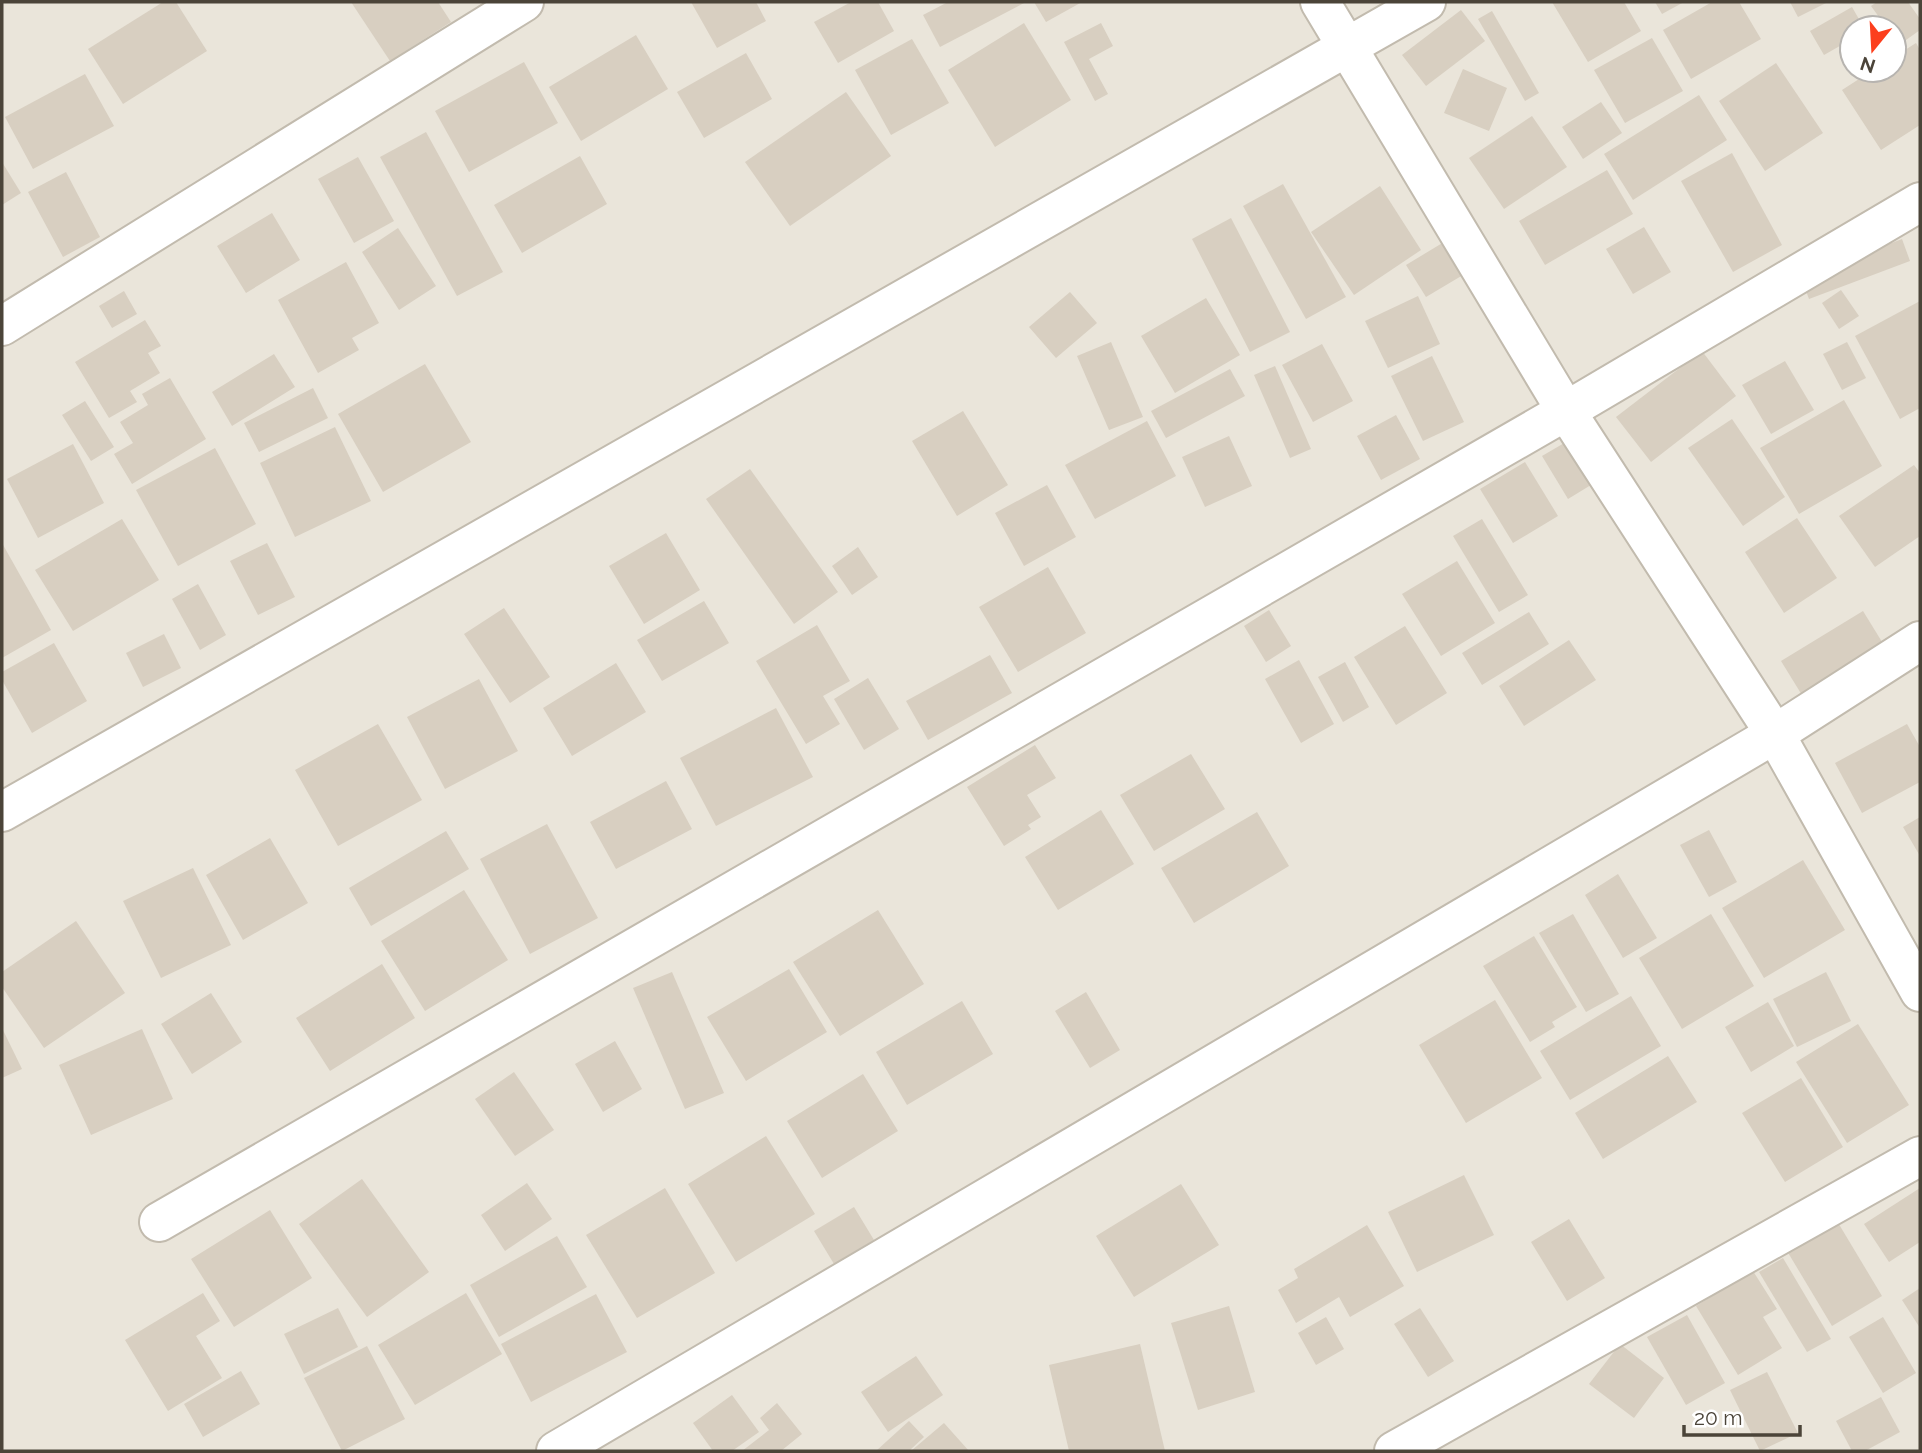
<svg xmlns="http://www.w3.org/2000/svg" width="1922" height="1453" viewBox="0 0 1922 1453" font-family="Raleway,sans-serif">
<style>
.residential{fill:#eae5da;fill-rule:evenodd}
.building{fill:#d8cfc1}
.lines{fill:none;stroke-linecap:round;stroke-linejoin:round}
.minor-casing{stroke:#c2bbae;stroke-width:42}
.minor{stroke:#fff;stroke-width:38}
</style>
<rect width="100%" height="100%" fill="#f6f3ec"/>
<path class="residential" d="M2,2h1918v1449h-1918zM1852,28h42v42h-42z"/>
<g class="building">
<polygon points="163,2 176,2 207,51 123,104 88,49"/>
<polygon points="351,2 438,2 451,22 390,61"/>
<polygon points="691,2 756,2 766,21 717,48"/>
<polygon points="851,2 878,2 894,31 838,63 814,22"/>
<polygon points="948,2 1026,2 940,47 923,15"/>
<polygon points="1034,2 1082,2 1046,22"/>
<polygon points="1552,2 1624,2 1641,31 1588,62"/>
<polygon points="1655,2 1684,2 1662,14"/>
<polygon points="1712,2 1739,2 1761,39 1691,79 1663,30"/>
<polygon points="1790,2 1828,2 1798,17"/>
<polygon points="1877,2 1908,2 1920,19 1920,30 1899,45 1894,38 1894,28 1887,28 1871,6"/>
<polygon points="1852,7 1864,28 1852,28 1852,39 1824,55 1810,31"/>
<polygon points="1461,10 1485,41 1426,86 1402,55"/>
<polygon points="1492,11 1539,93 1525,101 1478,19"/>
<polygon points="1024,23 1071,100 995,147 948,70"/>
<polygon points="1101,23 1113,46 1089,59 1108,94 1095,101 1064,42"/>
<polygon points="636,35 668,89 581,141 549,87"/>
<polygon points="1652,38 1683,91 1625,123 1594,70"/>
<polygon points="912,39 949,103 891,135 855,70"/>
<polygon points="1916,43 1920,50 1920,125 1881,150 1842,90 1873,70 1894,70 1894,57"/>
<polygon points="746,53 772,99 704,138 677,92"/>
<polygon points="524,62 558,123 469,172 435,111"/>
<polygon points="1776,63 1823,133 1765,171 1719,101"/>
<polygon points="1463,69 1507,88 1489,131 1444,113"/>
<polygon points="85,74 114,126 33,169 5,117"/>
<polygon points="846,92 891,156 790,226 745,162"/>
<polygon points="1699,95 1727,140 1633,200 1604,154"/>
<polygon points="1601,102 1622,133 1583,159 1562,127"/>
<polygon points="1532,116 1567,167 1504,209 1469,158"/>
<polygon points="426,132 503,272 457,296 380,157"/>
<polygon points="1732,153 1782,245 1733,272 1681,181"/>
<polygon points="580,156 607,204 522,253 494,205"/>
<polygon points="358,157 394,221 354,243 318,179"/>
<polygon points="2,162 21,193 2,205"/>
<polygon points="1607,170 1633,214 1545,265 1519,221"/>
<polygon points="66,172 100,237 63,257 28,192"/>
<polygon points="1283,184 1346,297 1306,319 1243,206"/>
<polygon points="1380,186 1421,250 1354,295 1311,232"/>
<polygon points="272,213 300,260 246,293 217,246"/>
<polygon points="1231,218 1290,332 1250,352 1192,239"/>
<polygon points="1644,227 1671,272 1633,294 1606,249"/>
<polygon points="398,228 436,286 399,310 362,252"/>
<polygon points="1449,239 1468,272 1426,297 1406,265"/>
<polygon points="1902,239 1910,261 1809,299 1801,278"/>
<polygon points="346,262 379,323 352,338 359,350 318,373 278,300"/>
<polygon points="1841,290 1859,316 1839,329 1822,303"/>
<polygon points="124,291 137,314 112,328 99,306"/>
<polygon points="1070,292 1097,323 1056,358 1029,327"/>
<polygon points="1418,296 1440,344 1388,368 1365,321"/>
<polygon points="1206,298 1240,355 1175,393 1141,336"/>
<polygon points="1920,301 1920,408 1900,419 1855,336"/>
<polygon points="145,320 161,346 148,353 160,373 130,391 137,402 109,418 75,362"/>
<polygon points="1111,342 1143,417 1109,430 1077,356"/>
<polygon points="1847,342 1866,378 1842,390 1823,354"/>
<polygon points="1322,344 1353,401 1313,422 1282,365"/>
<polygon points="1702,351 1736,396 1651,462 1616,417"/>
<polygon points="274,354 295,387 232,426 212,392"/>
<polygon points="1432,356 1464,422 1423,441 1391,376"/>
<polygon points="1785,361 1814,410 1771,434 1742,385"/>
<polygon points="425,364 471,442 383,492 338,414"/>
<polygon points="1275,366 1311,449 1290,458 1254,375"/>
<polygon points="1230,369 1245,396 1166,438 1151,411"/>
<polygon points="170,378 206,439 132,484 114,454 133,443 120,422 148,405 142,394"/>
<polygon points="313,388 328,418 259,452 244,423"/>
<polygon points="1844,400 1882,466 1799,514 1760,448"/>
<polygon points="85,401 114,447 91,461 62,415"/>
<polygon points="963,411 1008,485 957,516 912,441"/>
<polygon points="1396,415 1420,459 1381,480 1357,436"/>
<polygon points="1732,419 1785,497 1743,526 1688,448"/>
<polygon points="1147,421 1176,476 1095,519 1065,465"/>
<polygon points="335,427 371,501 295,537 260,463"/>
<polygon points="1578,435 1604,477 1568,499 1542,456"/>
<polygon points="1229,436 1252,486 1205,507 1182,457"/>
<polygon points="73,444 104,503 38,538 7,479"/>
<polygon points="215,448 256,524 178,566 136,490"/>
<polygon points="1525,462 1558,516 1513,543 1480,489"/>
<polygon points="1914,465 1920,473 1920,536 1875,567 1839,516"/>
<polygon points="750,469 838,592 794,624 706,499"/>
<polygon points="1047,485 1076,537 1024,566 995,513"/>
<polygon points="1797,518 1837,578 1784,613 1745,552"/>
<polygon points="122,519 159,580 73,631 35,570"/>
<polygon points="1482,519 1528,595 1499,612 1453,536"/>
<polygon points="666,533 700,590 644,624 609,566"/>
<polygon points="2,543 51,630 2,658"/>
<polygon points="267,543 295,597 258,615 230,561"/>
<polygon points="858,547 878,577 852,595 832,566"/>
<polygon points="1457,561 1495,623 1441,656 1402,594"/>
<polygon points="1048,567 1086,633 1018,672 979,607"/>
<polygon points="198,584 226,635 200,650 172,599"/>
<polygon points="704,601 729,643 662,681 637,640"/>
<polygon points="504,608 550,677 510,703 464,634"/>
<polygon points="1269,610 1291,646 1266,662 1244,626"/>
<polygon points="1863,611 1887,650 1805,700 1781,661"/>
<polygon points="1529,612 1549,644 1482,685 1462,653"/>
<polygon points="817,625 850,681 823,696 840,724 806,744 756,661"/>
<polygon points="1405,626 1447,693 1396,725 1354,657"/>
<polygon points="164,634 181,668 143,687 126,653"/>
<polygon points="1569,640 1596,680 1524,726 1499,686"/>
<polygon points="54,643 87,701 32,733 2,680 2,672"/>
<polygon points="990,655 1012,693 928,740 906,701"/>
<polygon points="1299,660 1334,724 1301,743 1265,679"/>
<polygon points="1345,662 1369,707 1343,722 1318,677"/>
<polygon points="616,663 646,712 572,756 543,708"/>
<polygon points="868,678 899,729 864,750 834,699"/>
<polygon points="479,679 518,751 445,789 407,717"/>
<polygon points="776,708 813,777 716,826 680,758"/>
<polygon points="378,724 422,800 338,846 295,770"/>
<polygon points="1907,724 1920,747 1920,782 1862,813 1835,763"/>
<polygon points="1035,745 1056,778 1027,795 1041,817 1028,825 1031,829 1004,846 967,787"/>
<polygon points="1191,754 1225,809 1154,851 1120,795"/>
<polygon points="666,781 692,829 616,869 590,822"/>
<polygon points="1101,810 1134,864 1058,910 1025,857"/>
<polygon points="1257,812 1289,866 1194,923 1161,868"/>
<polygon points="1920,817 1920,856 1903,827"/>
<polygon points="547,824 598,918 530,954 480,859"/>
<polygon points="1709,830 1737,882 1709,897 1680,845"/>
<polygon points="446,831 469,869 371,926 349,888"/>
<polygon points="270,838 308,903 243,940 206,875"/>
<polygon points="1803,860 1845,930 1764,978 1722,908"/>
<polygon points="193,868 231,945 161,978 123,901"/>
<polygon points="1618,874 1657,938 1623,958 1585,895"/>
<polygon points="464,890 508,960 425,1011 381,941"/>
<polygon points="878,910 924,984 840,1036 793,962"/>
<polygon points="1573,914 1619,994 1586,1012 1539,933"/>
<polygon points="1711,914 1754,986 1682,1029 1639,958"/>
<polygon points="76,921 125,993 44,1048 2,987 2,972"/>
<polygon points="1534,936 1577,1007 1552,1022 1555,1027 1530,1042 1483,966"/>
<polygon points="382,964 415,1018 330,1071 296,1018"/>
<polygon points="789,969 827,1032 746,1081 707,1017"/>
<polygon points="672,972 724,1093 685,1109 633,988"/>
<polygon points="1826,972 1851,1021 1797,1047 1773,999"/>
<polygon points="1086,992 1120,1050 1090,1068 1055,1011"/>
<polygon points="211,993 242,1042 192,1074 161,1024"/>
<polygon points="1631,996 1661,1046 1570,1100 1540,1051"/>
<polygon points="1495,1000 1542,1078 1466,1123 1419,1045"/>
<polygon points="962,1001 993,1054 907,1105 876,1052"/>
<polygon points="1768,1002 1794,1046 1751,1072 1725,1027"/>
<polygon points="1858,1024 1909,1105 1847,1143 1796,1062"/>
<polygon points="2,1028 22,1069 2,1078"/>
<polygon points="142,1029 173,1099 91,1135 59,1065"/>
<polygon points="615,1041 642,1089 603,1112 575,1064"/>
<polygon points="1668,1056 1697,1102 1603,1159 1575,1113"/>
<polygon points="514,1072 554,1130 515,1156 475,1099"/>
<polygon points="863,1074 898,1131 822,1178 787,1121"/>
<polygon points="1801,1078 1843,1147 1785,1182 1742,1113"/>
<polygon points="766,1136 815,1214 736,1262 688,1184"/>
<polygon points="1464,1175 1494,1235 1417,1272 1388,1212"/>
<polygon points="362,1179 429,1272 367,1317 299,1224"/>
<polygon points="527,1183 552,1219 505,1251 481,1215"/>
<polygon points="1181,1184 1219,1245 1134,1297 1096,1236"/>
<polygon points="665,1188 715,1273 637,1318 586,1235"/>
<polygon points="1920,1188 1920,1242 1889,1262 1864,1224"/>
<polygon points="854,1207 874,1240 834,1264 814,1231"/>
<polygon points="270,1210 312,1278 234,1327 191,1259"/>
<polygon points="1569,1219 1605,1278 1567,1301 1531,1242"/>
<polygon points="1837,1221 1882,1296 1832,1326 1787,1251"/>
<polygon points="1367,1225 1404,1286 1350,1317 1339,1297 1296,1323 1278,1290 1298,1278 1294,1269"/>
<polygon points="557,1236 587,1287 499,1337 470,1285"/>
<polygon points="1783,1258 1831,1339 1807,1352 1759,1272"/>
<polygon points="1753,1271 1777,1309 1763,1317 1782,1348 1738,1375 1696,1306"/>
<polygon points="1920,1288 1920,1328 1902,1300"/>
<polygon points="203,1293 220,1321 196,1336 222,1378 168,1411 125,1340"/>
<polygon points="466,1293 502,1354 415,1405 378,1345"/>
<polygon points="596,1294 627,1352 531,1402 501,1344"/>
<polygon points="1229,1306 1255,1392 1198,1410 1171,1323"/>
<polygon points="338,1308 358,1347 304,1374 284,1334"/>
<polygon points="1420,1308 1454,1361 1428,1377 1394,1324"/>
<polygon points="1687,1315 1725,1383 1686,1405 1647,1337"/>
<polygon points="1326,1317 1344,1349 1316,1365 1298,1333"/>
<polygon points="1883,1317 1916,1373 1883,1393 1849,1337"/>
<polygon points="1140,1344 1165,1451 1069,1451 1049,1365"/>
<polygon points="1620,1344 1664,1378 1634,1418 1589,1384"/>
<polygon points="367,1346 405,1419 342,1451 304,1378"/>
<polygon points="916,1356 943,1395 888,1432 861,1392"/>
<polygon points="241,1371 260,1404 203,1437 184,1404"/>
<polygon points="1767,1372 1798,1433 1760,1451 1730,1390"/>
<polygon points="732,1395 759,1432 732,1451 713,1451 693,1423"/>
<polygon points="1881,1397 1900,1432 1865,1451 1852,1451 1836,1421"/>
<polygon points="777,1403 802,1434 781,1451 742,1451 769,1430 760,1418"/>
<polygon points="909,1421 924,1437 909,1451 876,1451"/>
<polygon points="944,1423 969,1451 911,1451"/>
</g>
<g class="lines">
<g class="minor-casing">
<g id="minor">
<polyline points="1320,2 1566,411 1775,734 1920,992"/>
<polyline points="2,326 524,2"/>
<polyline points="2,812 1426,2"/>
<polyline points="159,1222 1566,411 1920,202"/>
<polyline points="556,1451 1775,734 1920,641"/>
<polyline points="1394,1451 1920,1156"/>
</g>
</g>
<use href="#minor" class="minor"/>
</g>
<rect width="1922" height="1453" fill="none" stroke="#4b4439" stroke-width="7"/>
<g transform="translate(1873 49) rotate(198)"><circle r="33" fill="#ffffff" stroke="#b7b4b0" stroke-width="2"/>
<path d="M0-5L12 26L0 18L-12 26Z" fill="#fc3f1d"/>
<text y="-10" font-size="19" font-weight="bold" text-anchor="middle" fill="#4b4439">N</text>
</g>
<path d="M1684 1425v10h116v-10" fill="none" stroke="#4b4439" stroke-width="3.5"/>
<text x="1694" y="1425" font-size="21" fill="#4b4439" stroke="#ffffff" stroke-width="5" paint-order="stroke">20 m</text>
</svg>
